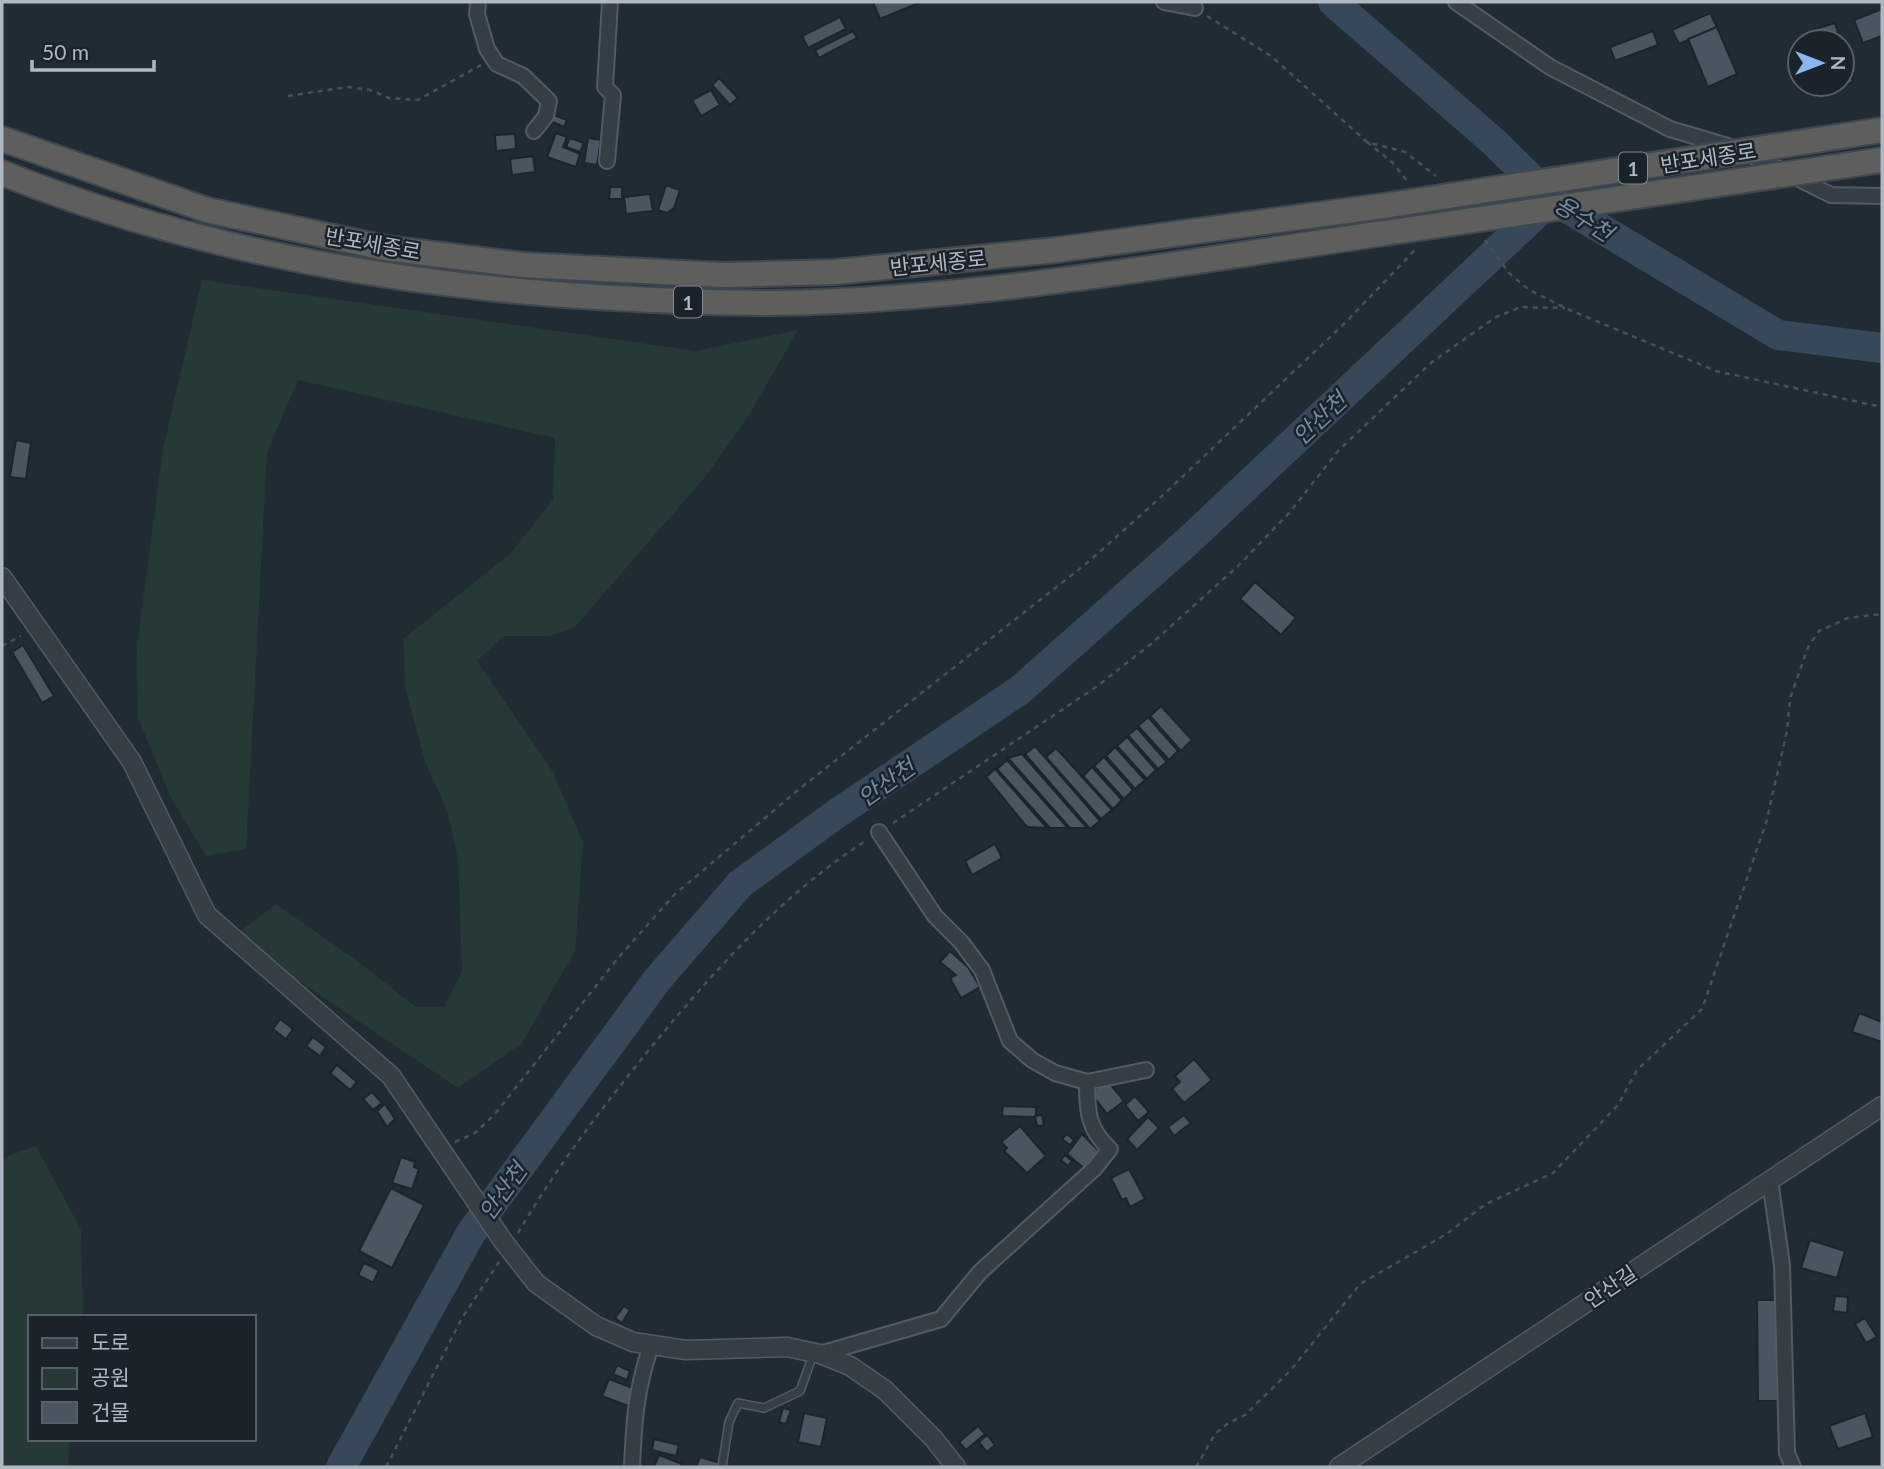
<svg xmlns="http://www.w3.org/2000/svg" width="1884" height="1469" viewBox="0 0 1884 1469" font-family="Lato,'Noto Sans KR',sans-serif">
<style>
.green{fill:#263937}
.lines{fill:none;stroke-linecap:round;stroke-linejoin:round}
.river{stroke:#36485a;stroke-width:30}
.building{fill:#4a5560;stroke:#1c242c;stroke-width:2}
.service-casing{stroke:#525b63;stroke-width:10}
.minor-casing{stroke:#525b63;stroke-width:18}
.tertiary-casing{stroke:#525b63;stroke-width:21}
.trunk-casing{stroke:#3f4850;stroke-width:28}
.path{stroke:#435455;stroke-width:2.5;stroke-dasharray:5 5;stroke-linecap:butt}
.service{stroke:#353d45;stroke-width:7}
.minor{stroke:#353d45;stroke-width:14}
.tertiary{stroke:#353d45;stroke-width:18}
.trunk{stroke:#5e5e5c;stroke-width:24}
.trunk-bridge-casing{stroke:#3f4850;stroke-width:28;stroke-linecap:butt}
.trunk-bridge{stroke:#5e5e5c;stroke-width:24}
.labels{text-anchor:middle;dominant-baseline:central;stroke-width:5;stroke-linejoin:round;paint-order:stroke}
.shield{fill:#1a222a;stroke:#828b94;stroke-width:2}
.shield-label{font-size:19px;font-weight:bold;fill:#afb8c2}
.street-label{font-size:21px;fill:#afb8c2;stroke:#1a222a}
.water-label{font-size:23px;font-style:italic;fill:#728ba3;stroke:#1a222a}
</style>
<rect width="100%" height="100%" fill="#212b34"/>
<g class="green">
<polygon points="202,280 696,351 798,330 749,415 705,477 574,628 549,636 503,636 477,661 553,772 583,843 575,951 522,1043 458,1088 233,937 276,904 360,963 416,1007 444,1007 462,972 458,861 448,813 425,761 406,691 403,639 510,554 553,500 555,438 298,380 267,452 246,849 206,856 171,798 138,718 137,647 163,449"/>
<polygon points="36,1146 81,1230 83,1317 30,1317 30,1439 70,1439 68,1467 2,1467 2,1158"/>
</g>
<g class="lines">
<g class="river">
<polyline points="1333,2 1495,143 1552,199 1778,335 1882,348"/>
<polyline points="341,1467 471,1233 657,980 740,884 836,814 1020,690 1187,542 1552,199"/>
</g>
</g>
<g class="building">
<polygon points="873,2 921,2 880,19"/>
<polygon points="1882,9 1882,36 1863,43 1854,20"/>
<polygon points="1710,13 1717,27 1679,44 1672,30"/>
<polygon points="840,17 846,29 808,48 802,36"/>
<polygon points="1835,23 1841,42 1815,42 1812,30"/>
<polygon points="1717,27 1737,74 1708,87 1688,39"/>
<polygon points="853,31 857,38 819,58 815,50"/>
<polygon points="1653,31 1658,45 1615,61 1610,47"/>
<polygon points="1842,46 1853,82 1831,90 1829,84 1842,84"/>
<polygon points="719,78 738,98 730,105 712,85"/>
<polygon points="711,90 720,105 701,116 692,100"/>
<polygon points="552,114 567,120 564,127 550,121"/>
<polygon points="556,133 567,137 563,147 580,154 576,167 547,157"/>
<polygon points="515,134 516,149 496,151 495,135"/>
<polygon points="570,138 584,143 580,152 566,147"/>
<polygon points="588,138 601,140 597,165 584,163"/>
<polygon points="533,156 535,172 512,175 510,159"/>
<polygon points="666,185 680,190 674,208 667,213 658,210"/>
<polygon points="610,187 622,187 622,199 609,199"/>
<polygon points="650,194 653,211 626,214 624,197"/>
<polygon points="16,440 31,443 26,479 10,477"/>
<polygon points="1255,582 1296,618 1281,635 1240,599"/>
<polygon points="23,645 54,696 42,703 12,652"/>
<polygon points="1161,706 1192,740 1181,751 1150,716"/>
<polygon points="1148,717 1178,751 1169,760 1138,726"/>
<polygon points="1137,728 1167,762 1158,769 1128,735"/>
<polygon points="1127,737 1156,770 1147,779 1117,746"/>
<polygon points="1035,746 1100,821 1090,829 1025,754"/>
<polygon points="1115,747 1145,780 1135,789 1106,756"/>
<polygon points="1056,748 1112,810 1101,819 1046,757"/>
<polygon points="1022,754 1087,828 1070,828 1008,758"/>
<polygon points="1104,757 1133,790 1124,799 1094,766"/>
<polygon points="1007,760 1068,828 1050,828 997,769"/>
<polygon points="1092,767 1122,800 1113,809 1083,776"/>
<polygon points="995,769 1047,828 1027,827 986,777"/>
<polygon points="995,844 1002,858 972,875 965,861"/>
<polygon points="950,951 968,967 980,987 961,998 950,978 956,975 940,962"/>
<polygon points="1859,1013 1882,1022 1882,1042 1852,1032"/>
<polygon points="280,1019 293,1029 286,1039 273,1029"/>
<polygon points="313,1037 326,1047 320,1056 306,1046"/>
<polygon points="1194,1059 1212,1080 1184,1103 1172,1089 1180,1082 1175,1076"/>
<polygon points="337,1065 357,1082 350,1090 330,1073"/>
<polygon points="1107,1080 1124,1101 1107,1114 1091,1093"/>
<polygon points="372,1092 382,1103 373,1110 363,1099"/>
<polygon points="1135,1096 1149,1112 1138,1121 1125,1105"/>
<polygon points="385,1104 395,1119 387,1127 377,1111"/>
<polygon points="1003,1106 1036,1107 1036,1117 1002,1116"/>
<polygon points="1042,1115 1044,1125 1037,1126 1035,1116"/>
<polygon points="1184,1115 1191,1123 1174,1136 1168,1127"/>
<polygon points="1148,1117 1159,1128 1137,1150 1127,1139"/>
<polygon points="1020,1126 1046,1156 1027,1173 1004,1151 1007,1148 1001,1142"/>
<polygon points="1067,1134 1074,1140 1070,1145 1062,1139"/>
<polygon points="1082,1134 1099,1151 1085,1169 1067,1154"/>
<polygon points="1065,1155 1072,1161 1068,1166 1061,1160"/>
<polygon points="401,1157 415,1162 414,1167 419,1169 412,1189 392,1183"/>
<polygon points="1129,1169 1145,1199 1130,1207 1126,1198 1122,1200 1111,1178"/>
<polygon points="391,1188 424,1205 392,1268 359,1251"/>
<polygon points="1810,1240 1845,1251 1837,1278 1801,1268"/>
<polygon points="364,1263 379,1270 373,1283 358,1275"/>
<polygon points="1835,1296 1848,1297 1847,1313 1833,1311"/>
<polygon points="1757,1300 1778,1300 1779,1401 1758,1401"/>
<polygon points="624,1306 630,1310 622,1323 615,1318"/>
<polygon points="1865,1318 1877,1337 1866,1343 1855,1324"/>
<polygon points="617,1365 630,1371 627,1380 613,1374"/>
<polygon points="609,1379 635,1389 628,1406 602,1396"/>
<polygon points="783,1408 791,1410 786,1424 779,1422"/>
<polygon points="804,1413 827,1418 821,1447 798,1442"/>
<polygon points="1865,1413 1873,1437 1838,1449 1829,1426"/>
<polygon points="978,1426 985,1434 966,1450 959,1442"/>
<polygon points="987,1435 995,1445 987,1452 979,1442"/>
<polygon points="654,1439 679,1445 676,1456 652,1450"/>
<polygon points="659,1455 682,1464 680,1467 654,1467"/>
<polygon points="700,1457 720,1463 719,1467 696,1467"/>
</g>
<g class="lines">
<g class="service-casing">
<polyline id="service" points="722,1467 729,1422 738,1403 764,1408 800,1391 814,1352"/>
</g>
<g class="minor-casing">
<g id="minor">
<polyline points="478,2 477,14 487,49 497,64 523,76 549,101 546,116 534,131"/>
<polyline points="1164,2 1195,8"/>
<polyline points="1456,2 1550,67 1670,129 1741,150 1831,195 1882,196"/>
<polyline points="607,161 613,95 605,87 610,2"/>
<polyline points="1087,1082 1146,1070"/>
<polyline points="1770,1180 1782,1265 1787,1453 1793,1467"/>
<path d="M820,1354l121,-35 39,-47 115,-104 15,-19c-22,-19 -23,-38 -23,-67l-32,-9 -23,-13 -22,-19 -28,-71 -21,-28 -26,-26 -56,-84"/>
<path d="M632,1467c2,-48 4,-76 19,-122"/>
</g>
</g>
<g class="tertiary-casing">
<g id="tertiary">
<polyline points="2,577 132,762 207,915 391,1076 503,1241 536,1283 596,1326 633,1342 686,1350 787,1347 820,1354 850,1366 885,1390 933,1438 956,1467"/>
<polyline points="1339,1467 1882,1106"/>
</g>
</g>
<g class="trunk-casing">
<g id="trunk">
<polyline points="2,139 207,210 385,248 523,265 723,275 835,272 1056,250 1383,206"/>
<path d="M2,173c195,78 403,114 612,125 75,4 150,7 225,3 183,-9 365,-42 546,-68"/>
</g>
</g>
<g class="path">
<polyline points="1207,16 1271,56 1367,142 1405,152 1436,176"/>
<polyline points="288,96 348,87 370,90 389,98 418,100 481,65"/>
<polyline points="1367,142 1393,163 1407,181"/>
<polyline points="1485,240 1509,273 1528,289 1565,308 1716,371 1882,407"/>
<polyline points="2,646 21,636"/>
<polyline points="893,823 1096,687 1151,644 1238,566 1290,512 1338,451 1432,362 1496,317 1521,307 1565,308"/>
<polyline points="455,1142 475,1133 495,1114 618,958 674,895 798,790 1087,563 1161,497 1345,323 1415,250"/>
<path d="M518,1233c38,-65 83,-124 130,-182 64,-78 133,-156 219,-211"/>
<polyline points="386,1467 462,1318 499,1262"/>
<polyline points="1196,1467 1215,1434 1227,1424 1245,1415 1290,1371 1360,1284 1445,1235 1486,1204 1553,1173 1618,1105 1637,1070 1702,1009 1766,823 1787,731 1790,699 1808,647 1819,631 1848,618 1882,614"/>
</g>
<use href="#service" class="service"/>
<use href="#minor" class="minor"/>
<use href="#tertiary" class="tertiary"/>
<use href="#trunk" class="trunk"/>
<g class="trunk-bridge-casing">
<g id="trunk-bridge">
<polyline points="1383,206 1882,130"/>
<polyline points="1385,233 1882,160"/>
</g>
</g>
<use href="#trunk-bridge" class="trunk-bridge"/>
</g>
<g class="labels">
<g class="shield">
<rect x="1619" y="152.5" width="28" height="31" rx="5"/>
<rect x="674" y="286.5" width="28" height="31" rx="5"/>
</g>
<g class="shield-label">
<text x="1633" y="168">1</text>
<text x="688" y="302">1</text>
</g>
<g class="street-label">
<text transform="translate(1708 157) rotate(-9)">반포세종로</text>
<text transform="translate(373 243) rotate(10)">반포세종로</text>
<text transform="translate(938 262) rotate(-6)">반포세종로</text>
<text transform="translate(1610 1286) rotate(-34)">안산길</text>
</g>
<g class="water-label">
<text transform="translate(1584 218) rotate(32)">용수천</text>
<text transform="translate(1319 418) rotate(-43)">안산천</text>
<text transform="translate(886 782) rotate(-35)">안산천</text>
<text transform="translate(502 1191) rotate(-54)">안산천</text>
</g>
</g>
<rect width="1884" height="1469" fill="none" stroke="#afb8c2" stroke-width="7"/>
<rect x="28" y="1315" width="228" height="126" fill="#1a222a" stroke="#565e67" stroke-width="2"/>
<rect x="42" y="1338" width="35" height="10" fill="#353d45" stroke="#565e67" stroke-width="2"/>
<text x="91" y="1350" font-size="21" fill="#afb8c2">도로</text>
<rect x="42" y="1368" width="35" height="21" fill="#263937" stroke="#565e67" stroke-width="2"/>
<text x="91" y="1385" font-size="21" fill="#afb8c2">공원</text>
<rect x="42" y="1402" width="35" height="21" fill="#4a5560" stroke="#565e67" stroke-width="2"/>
<text x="91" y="1420" font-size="21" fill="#afb8c2">건물</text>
<g transform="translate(1821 63) rotate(90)"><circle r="33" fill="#1a222a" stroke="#565e67" stroke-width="2"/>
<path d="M0-5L12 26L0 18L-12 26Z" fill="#89b7ed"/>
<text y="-10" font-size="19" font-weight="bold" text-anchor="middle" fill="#afb8c2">N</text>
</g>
<path d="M32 60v10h122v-10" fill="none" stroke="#afb8c2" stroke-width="3.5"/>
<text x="42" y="60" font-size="21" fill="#afb8c2" stroke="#1a222a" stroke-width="5" paint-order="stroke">50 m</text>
</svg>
